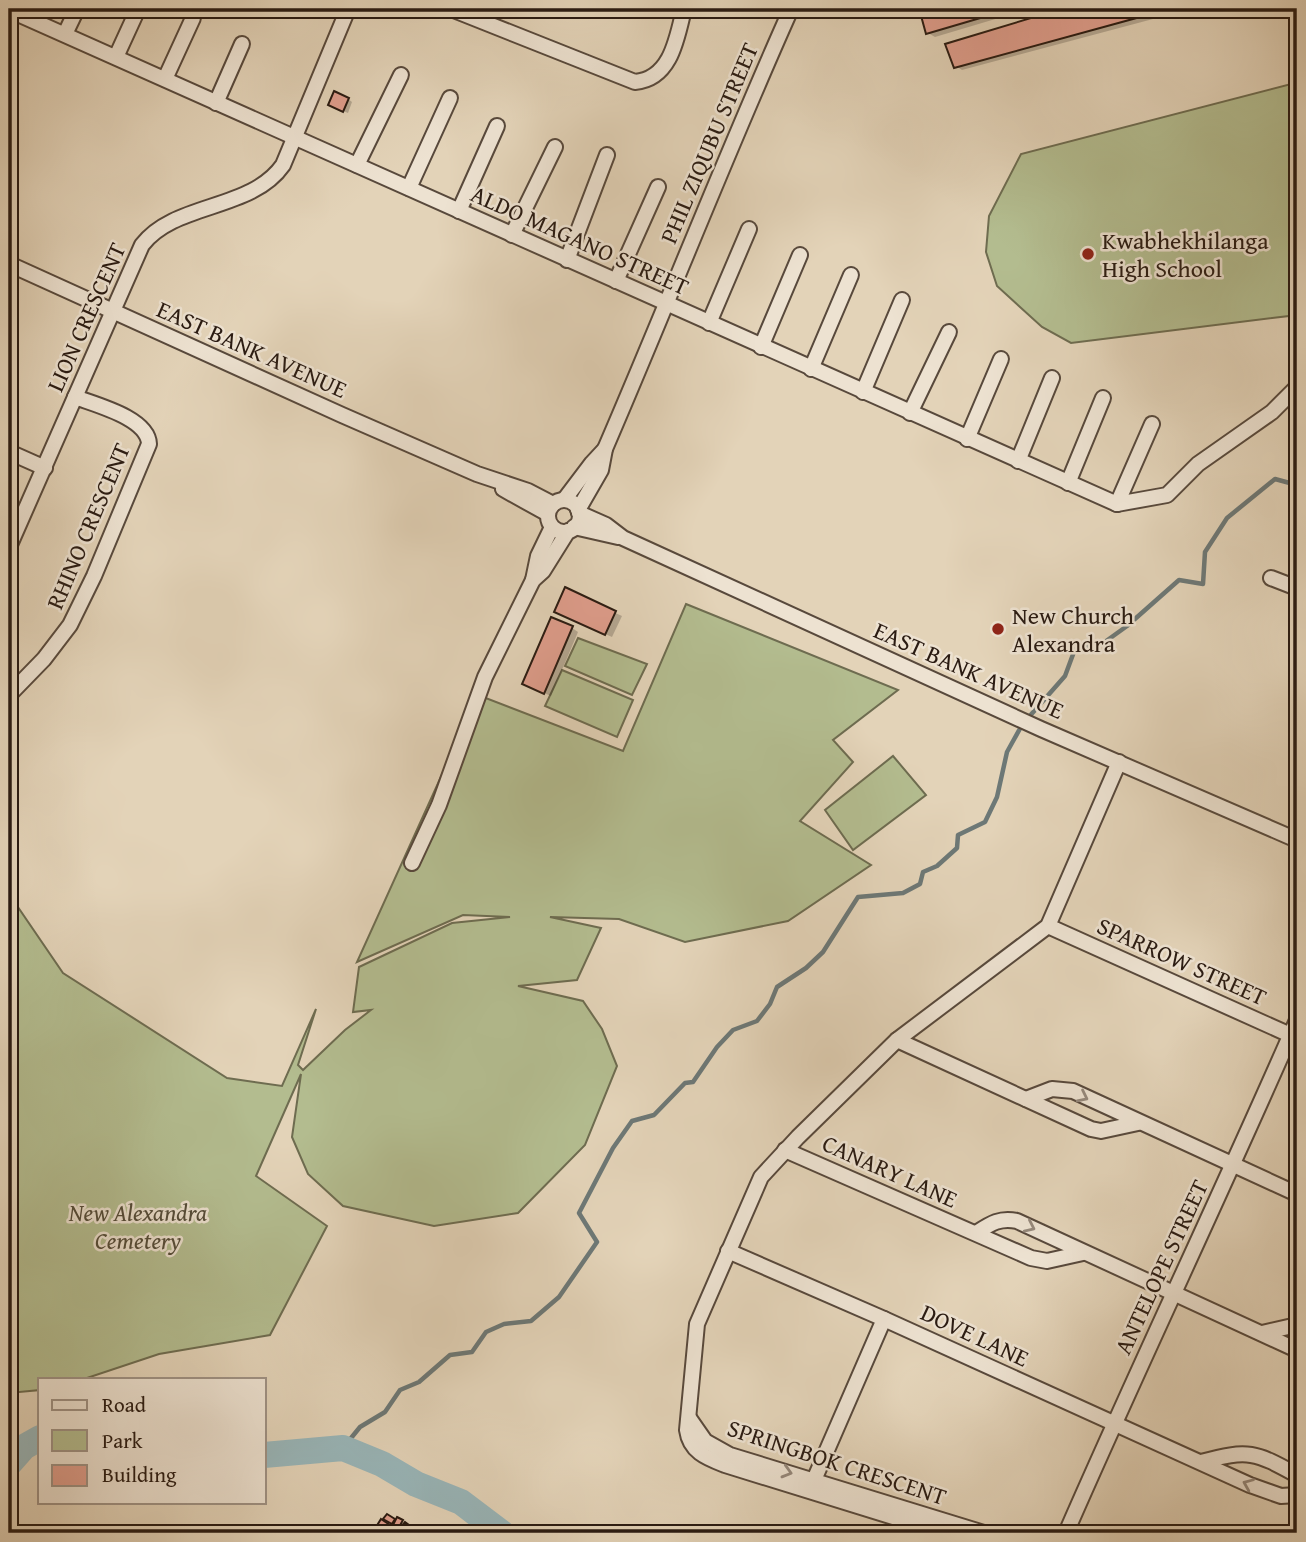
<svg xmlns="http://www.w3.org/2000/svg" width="1306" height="1542" viewBox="0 0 1306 1542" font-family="'Gentium Book Plus',serif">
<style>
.green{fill:#b3bc8f;stroke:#6e6c50;stroke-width:2}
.shadow{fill:#0003}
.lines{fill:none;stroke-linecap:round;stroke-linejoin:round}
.stream{stroke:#6d7876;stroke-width:4.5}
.river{stroke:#99b6b9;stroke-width:26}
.building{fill:#e09e8d;stroke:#2a1b12;stroke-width:2}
.minor-casing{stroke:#58493c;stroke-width:18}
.minor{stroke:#ede2d1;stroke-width:14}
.oneway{stroke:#95887b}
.poi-dot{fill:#8f2418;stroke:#ede2d1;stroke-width:2.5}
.labels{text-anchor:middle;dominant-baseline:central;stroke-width:5;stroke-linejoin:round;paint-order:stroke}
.street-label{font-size:24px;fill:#2a1b12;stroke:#ede2d1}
.poi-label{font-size:24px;fill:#2a1b12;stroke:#ede2d1;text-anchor:start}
.park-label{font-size:24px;font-style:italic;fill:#534b38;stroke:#ede2d1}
</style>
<rect width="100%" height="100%" fill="#e3d3b8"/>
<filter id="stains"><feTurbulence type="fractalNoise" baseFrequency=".00286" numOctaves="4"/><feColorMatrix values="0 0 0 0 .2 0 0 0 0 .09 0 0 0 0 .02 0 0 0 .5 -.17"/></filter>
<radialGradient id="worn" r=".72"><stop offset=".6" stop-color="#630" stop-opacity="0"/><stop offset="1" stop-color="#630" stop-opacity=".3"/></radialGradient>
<g class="green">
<polygon points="1291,84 1297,88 1297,315 1071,343 1042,327 997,286 986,252 989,216 1021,154"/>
<polygon points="686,604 898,690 833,740 853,762 800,821 871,865 788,921 685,942 619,919 550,917 601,928 577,980 518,986 583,1001 602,1029 617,1066 585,1145 518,1213 434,1226 343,1206 308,1174 292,1137 301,1074 256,1176 327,1226 270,1335 159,1354 84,1379 40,1379 40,1390 9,1393 9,894 63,973 227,1078 282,1086 316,1009 298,1065 303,1070 345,1030 371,1010 353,1012 359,967 452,923 510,917 463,915 357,962 478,695 623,751"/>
<polygon points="578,638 647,664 632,695 565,666"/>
<polygon points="562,670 633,700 617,737 545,706"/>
<polygon points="893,756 926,795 853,850 825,810"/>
</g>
<g class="shadow">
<polygon points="938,9 1029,9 935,37 928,33 922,13"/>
<polygon points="1067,9 1166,9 1168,15 962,70 956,66 948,45"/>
<polygon points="348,99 352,102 348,113 334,107"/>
<polygon points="566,590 622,616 612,637 563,615"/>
<polygon points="572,628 578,632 551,696 531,687"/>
<polygon points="387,1517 396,1522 398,1520 414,1530 411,1533 403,1531 399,1533 401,1530 393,1523 390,1529 396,1533 388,1532 378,1526"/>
</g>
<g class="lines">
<g class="stream">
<polyline points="1028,718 1065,676 1075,649 1102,644 1127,626 1179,580 1203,584 1205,552 1227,518 1275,479 1297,485"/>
<polyline points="343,1448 360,1427 385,1412 400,1390 419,1382 450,1355 472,1352 486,1332 504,1324 531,1321 559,1297 597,1242 579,1213 613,1148 632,1121 654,1115 685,1083 693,1082 717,1047 733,1030 757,1021 770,1004 777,987 806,968 823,952 858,897 903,893 920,884 923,872 937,866 957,848 958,835 985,822 997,797 1007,752 1022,725"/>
</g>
<g class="river">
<polyline points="264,1455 343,1448 382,1464 416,1484 461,1502 502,1533"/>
<polyline points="9,1464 24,1447 40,1438"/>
</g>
</g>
<g class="building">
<polygon points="932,9 1011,9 926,34 920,12"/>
<polygon points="1061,9 1161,9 1162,11 954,68 945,44"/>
<polygon points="334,91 349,98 343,112 328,105"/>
<polygon points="565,587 616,611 605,635 554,612"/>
<polygon points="551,617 573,626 544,694 522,684"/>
<polygon points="387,1514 395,1519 392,1524 383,1519"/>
<polygon points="397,1517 403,1520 398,1529 392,1527"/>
<polygon points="381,1519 390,1525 386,1533 376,1527"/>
<polygon points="405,1522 413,1528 409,1533 398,1531"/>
</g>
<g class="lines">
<g class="minor-casing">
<g id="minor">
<path d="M451,9l184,73c36,-3 42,-44 49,-73"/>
<polyline points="9,10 1117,504 1167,495 1198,464 1272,412 1297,387"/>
<polyline points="65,34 77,9"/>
<polyline points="116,57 138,9"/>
<polyline points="165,79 193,18"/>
<polyline points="216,103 242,44"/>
<polyline points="357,165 401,75"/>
<polyline points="409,188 450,98"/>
<polyline points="459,211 497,126"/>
<polyline points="512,235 555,147"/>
<polyline points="567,260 607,155"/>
<polyline points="9,264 342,415 477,474 528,491 553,504"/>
<polyline points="616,281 658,187"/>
<polyline points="709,323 749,229"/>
<polyline points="761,347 800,255"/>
<polyline points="811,369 851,275"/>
<polyline points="863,392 902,300"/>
<polyline points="910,413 949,332"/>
<polyline points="967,439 1001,359"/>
<polyline points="9,452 45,468"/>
<polyline points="1018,461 1052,378"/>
<polyline points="1068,483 1103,398"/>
<polyline points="503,489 548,514"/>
<polyline points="564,500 592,463 605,449"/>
<circle cx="564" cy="516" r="16"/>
<polyline points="1117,504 1152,424"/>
<path d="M578,510l23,-40 4,-21c63,-146 121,-295 186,-440"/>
<polyline points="579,513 606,525 623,538 1041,729 1297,840"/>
<polyline points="574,527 618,537"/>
<path d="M9,547l133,-302c33,-43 109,-34 141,-80l65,-156"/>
<polyline points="1271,578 1297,588"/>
<polyline points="533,580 538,556 552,527"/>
<path d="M9,695l35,-36 26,-34 24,-49 55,-132c-1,-26 -53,-39 -74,-47"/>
<polyline points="412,863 439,805 485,677 533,580 543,571 568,531"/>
<polyline points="1048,926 1297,1038"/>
<polyline points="897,1040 1091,1129 1101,1131 1138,1123"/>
<polyline points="1026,1099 1052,1089 1073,1091 1297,1194"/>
<polyline points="785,1150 1031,1258 1047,1261 1083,1253"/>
<path d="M976,1233c14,-9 24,-16 41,-12l280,129"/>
<polyline points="728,1251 884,1319 1250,1485 1281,1496 1297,1495"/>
<polyline points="1262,1333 1297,1325"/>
<polyline points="689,1418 705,1441 730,1455 984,1533"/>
<path d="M1201,1462c48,-13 54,-10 96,13"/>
<polyline points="814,1480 884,1319"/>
<path d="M945,1533l-220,-68c-18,-7 -35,-13 -38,-35l10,-106 64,-147 37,-40 99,-97 151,-114 71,-164"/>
<path d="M1066,1533c75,-172 156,-341 231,-513"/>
</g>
</g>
<use href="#minor" class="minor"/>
</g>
<defs><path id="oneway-chevron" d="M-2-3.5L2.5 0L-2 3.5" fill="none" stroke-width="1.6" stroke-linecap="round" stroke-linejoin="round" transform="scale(1.75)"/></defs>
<g class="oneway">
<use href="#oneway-chevron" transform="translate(1083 1097) rotate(26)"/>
<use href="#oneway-chevron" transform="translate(1030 1227) rotate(25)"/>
<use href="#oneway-chevron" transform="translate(787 1472) rotate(16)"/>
<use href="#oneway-chevron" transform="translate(1248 1484) rotate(-157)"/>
</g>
<g class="poi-dot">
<circle cx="1088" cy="254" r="7"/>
<circle cx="998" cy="629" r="7"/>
</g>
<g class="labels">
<g class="street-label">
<text transform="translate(709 143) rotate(-67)">PHIL ZIQUBU STREET</text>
<text transform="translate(580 240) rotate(24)">ALDO MAGANO STREET</text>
<text transform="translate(86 317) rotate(-66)">LION CRESCENT</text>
<text transform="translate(252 349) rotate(24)">EAST BANK AVENUE</text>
<text transform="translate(88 526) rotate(-67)">RHINO CRESCENT</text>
<text transform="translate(969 670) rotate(24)">EAST BANK AVENUE</text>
<text transform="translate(1182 961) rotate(24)">SPARROW STREET</text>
<text transform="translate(890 1171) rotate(24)">CANARY LANE</text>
<text transform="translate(1161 1267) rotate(-65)">ANTELOPE STREET</text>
<text transform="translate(975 1335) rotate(25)">DOVE LANE</text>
<text transform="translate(837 1462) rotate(18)">SPRINGBOK CRESCENT</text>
</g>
<g class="poi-label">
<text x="1102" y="240">Kwabhekhilanga<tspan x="1102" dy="28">High School</tspan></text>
<text x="1012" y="615">New Church<tspan x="1012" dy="28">Alexandra</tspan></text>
</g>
<g class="park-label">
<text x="138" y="1212">New Alexandra<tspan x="138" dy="28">Cemetery</tspan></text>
</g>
</g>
<rect width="1306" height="1542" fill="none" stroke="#e3d3b8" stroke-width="35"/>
<rect x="10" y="10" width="1285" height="1521" fill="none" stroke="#2a1b12" stroke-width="3.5"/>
<rect x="18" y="18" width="1271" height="1507" fill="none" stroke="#2a1b12" stroke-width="2"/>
<rect x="38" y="1378" width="228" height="126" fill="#ede2d1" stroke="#9f9285" stroke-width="2"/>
<rect x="52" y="1400" width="35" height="10" fill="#ede2d1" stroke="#9f9285" stroke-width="2"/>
<text x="102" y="1412" font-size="21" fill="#2a1b12">Road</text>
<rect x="52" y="1430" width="35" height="21" fill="#b3bc8f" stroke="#9f9285" stroke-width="2"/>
<text x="102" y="1448" font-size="21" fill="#2a1b12">Park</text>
<rect x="52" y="1465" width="35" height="21" fill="#e09e8d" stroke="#9f9285" stroke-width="2"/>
<text x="102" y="1482" font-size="21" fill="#2a1b12">Building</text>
<rect width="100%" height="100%" filter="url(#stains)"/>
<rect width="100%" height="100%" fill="url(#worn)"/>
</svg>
